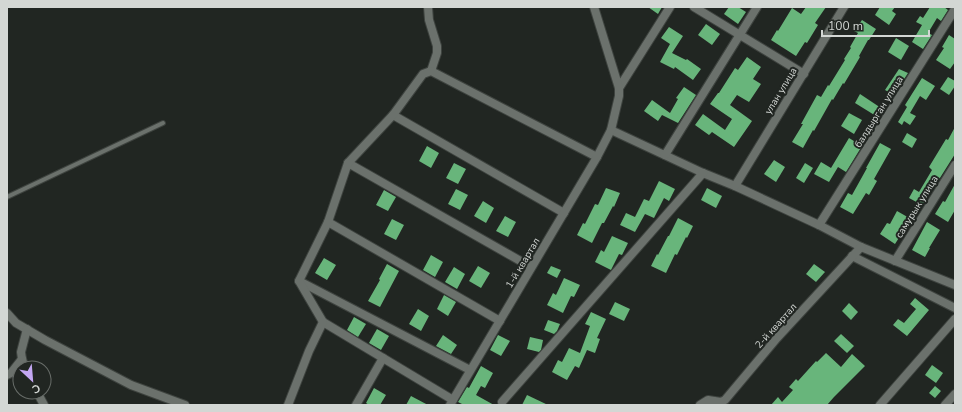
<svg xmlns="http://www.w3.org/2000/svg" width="962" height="412" viewBox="0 0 962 412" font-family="'Nunito Sans',sans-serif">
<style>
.building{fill:#68b57b}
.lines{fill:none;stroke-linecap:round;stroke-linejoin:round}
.service-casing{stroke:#3e433f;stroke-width:6}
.minor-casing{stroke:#3e433f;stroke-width:10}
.service{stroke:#6b716c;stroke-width:4}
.minor{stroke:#6b716c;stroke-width:8}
.labels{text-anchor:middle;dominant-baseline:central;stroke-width:4;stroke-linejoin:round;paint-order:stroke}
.street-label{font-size:10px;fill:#d3d7d4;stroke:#212622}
</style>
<rect width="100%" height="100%" fill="#212622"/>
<g class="building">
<polygon points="648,7 662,7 658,14"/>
<polygon points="729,7 738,7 746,12 738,24 724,14"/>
<polygon points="806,7 826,7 815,23 818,25 807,43 805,42 796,56 771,40 777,30 778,31 792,8 801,14"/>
<polygon points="880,7 895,7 892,11 896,14 889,25 875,15"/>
<polygon points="930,7 944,7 948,10 941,21 937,18 928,33 932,35 923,49 912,42 922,25 916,22 920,16 923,18"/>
<polygon points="862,20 876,29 869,40 868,40 859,56 860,57 844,84 843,83 833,100 832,99 814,131 813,130 803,148 792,142 803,124 801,124 817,95 821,97 828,85 829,86 845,60 844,59 851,48 850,47 858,33 854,31"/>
<polygon points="706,24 720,34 712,45 698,35"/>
<polygon points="669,27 683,36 672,53 686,60 687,59 701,69 693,80 675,67 674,69 660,62 670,44 661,38"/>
<polygon points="949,35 955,39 955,62 950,69 936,60 944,48 942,47"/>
<polygon points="896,38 909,46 901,60 888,52"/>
<polygon points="747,57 761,67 753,79 761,84 749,102 737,95 730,105 752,121 734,147 712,132 709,135 695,125 703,114 725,130 732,119 710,104 718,93 719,93 735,68 738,70"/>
<polygon points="899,69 908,73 894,95 885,90"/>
<polygon points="948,77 955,81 955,86 949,95 940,89"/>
<polygon points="922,78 935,86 926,100 920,96 910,113 916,116 910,125 904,121 902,125 898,122 907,107 905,105"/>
<polygon points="684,87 696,95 678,123 662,115 658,121 644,111 652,100 670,113 678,99 676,98"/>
<polygon points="860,94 881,108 876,116 855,103"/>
<polygon points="849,113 862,120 854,134 841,126"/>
<polygon points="955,127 955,154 933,189 932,189 922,205 909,198 914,189 919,192 932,170 929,167 946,139 948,140"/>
<polygon points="907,133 917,139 912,148 902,142"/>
<polygon points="849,138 862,146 846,172 838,167 829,182 814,174 821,162 831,168"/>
<polygon points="880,143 891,149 874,179 877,181 869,195 866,193 853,214 840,207 848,193 852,195 867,168 866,168"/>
<polygon points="427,146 439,153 431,168 419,161"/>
<polygon points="774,160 785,167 776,182 764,174"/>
<polygon points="454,163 466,169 458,184 446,178"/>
<polygon points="805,163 813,168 804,183 796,178"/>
<polygon points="659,181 675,189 669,201 664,198 654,218 645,214 635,232 620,225 626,213 635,217 644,199 649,201"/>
<polygon points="955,184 955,210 948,222 935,214 943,201 945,202"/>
<polygon points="606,188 620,193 614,207 613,206 604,223 602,223 592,243 577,235 583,223 585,224 595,204 598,205"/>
<polygon points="707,188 722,196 716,208 701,200"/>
<polygon points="456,189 468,195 460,210 448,204"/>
<polygon points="384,190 396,197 388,211 376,205"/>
<polygon points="483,201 494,208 486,223 474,216"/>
<polygon points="897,211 911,219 895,244 880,234 887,223 890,224"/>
<polygon points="505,216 516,222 508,237 496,231"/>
<polygon points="678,218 693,226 687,238 686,237 677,255 675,254 666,273 651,266 657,254 658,255 668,236 669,236"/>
<polygon points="392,219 404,225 396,240 384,234"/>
<polygon points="927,222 940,230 929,248 930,248 925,257 912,250"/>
<polygon points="612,236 628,243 622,255 619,254 611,270 595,262 601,250 604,252"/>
<polygon points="431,255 443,262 435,277 423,270"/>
<polygon points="324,258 336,265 327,280 315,273"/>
<polygon points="387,264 399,271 380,307 368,301 380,280 379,279"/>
<polygon points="814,264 825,272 816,282 806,274"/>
<polygon points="478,266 490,273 481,288 469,281"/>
<polygon points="551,266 561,270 557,278 547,273"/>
<polygon points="454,267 465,274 457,289 445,282"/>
<polygon points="564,278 580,285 574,297 571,296 563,313 547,305 553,293 556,295"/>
<polygon points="444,295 456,302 448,316 437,309"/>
<polygon points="915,298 929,310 907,336 893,325 898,319 904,323 916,309 910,304"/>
<polygon points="615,302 630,309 624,321 609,314"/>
<polygon points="849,303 858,312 851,320 842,311"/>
<polygon points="418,309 429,316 421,331 409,324"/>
<polygon points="591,312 606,319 597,338 600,339 595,353 587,350 579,368 575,366 567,380 552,372 558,360 562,362 569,348 580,353 590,326 585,324"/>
<polygon points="354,317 366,324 358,337 347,330"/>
<polygon points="548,320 560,324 557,331 554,334 544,330"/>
<polygon points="377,329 389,336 381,350 369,343"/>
<polygon points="841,334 854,346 847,353 834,341"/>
<polygon points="443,335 457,345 451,354 436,346"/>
<polygon points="498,335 510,341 501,356 490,350"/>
<polygon points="530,337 543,340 541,350 539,352 527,349"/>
<polygon points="826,353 841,367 852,354 865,366 834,397 827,405 771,405 778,397 782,402 793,390 789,387 796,379 798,381 816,361 817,362"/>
<polygon points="932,365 943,373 936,383 925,375"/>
<polygon points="481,366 493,373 485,388 481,386 476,395 494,405 464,405 458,402 467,387 469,388"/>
<polygon points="935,386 941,391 935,398 929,393"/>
<polygon points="374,388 386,395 380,405 369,405 366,403"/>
<polygon points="527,395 548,405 522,405"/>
<polygon points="411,396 428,405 406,405"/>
</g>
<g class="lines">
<g class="service-casing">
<polyline id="service" points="7,197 163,123"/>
</g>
<g class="minor-casing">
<g id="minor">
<polyline points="428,7 429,20 437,46 437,53 431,71"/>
<polyline points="694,7 804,74"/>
<polyline points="619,88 670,7"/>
<polyline points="393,115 564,213"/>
<polyline points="611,130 703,173 735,186 819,225 861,247 955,285"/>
<polyline points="665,155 757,7"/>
<polyline points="348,163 531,267"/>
<polyline points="735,186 844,7"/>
<polyline points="328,222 500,321"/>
<polyline points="819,225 955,9"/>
<polyline points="852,256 955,308"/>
<polyline points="895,261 955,165"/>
<polyline points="299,281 470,370"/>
<polyline points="7,313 16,323 45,340 131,385 185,405"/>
<polyline points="323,322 453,400"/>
<polyline points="25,368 22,359 21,352 27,329"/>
<polyline points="7,375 11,373 22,359"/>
<polyline points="37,392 44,405"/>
<polyline points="502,402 703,173"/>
<polyline points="288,405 309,351 323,322 299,281 328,222 348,163 393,115 423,74 431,71 597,157"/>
<polyline points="356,405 383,358"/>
<polyline points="450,405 597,157 611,130 619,96 619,88 594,7"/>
<polyline points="700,405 708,400 721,402 725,400 777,338 861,247"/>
<polyline points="880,405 955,319"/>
<polyline points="945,405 955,394"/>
</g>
</g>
<use href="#service" class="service"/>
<use href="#minor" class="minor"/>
</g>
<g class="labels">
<g class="street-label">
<text transform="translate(781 91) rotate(-59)">улан улица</text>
<text transform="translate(879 112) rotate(-58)">балдырган улица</text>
<text transform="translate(917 207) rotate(-58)">самурык улица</text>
<text transform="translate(523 263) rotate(-59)">1-й квартал</text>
<text transform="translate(776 326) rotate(-48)">2-й квартал</text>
</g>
</g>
<rect width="962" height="412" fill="none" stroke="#d3d7d4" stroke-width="16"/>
<g transform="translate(32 380) rotate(154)"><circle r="19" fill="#212622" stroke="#686d69"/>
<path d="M0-3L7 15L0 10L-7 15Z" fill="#c3a7f2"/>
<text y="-6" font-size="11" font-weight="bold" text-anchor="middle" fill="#d3d7d4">С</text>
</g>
<path d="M822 30v6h107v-6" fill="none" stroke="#d3d7d4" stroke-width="2"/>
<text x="828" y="30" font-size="12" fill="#d3d7d4" stroke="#212622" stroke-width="3" paint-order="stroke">100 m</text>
</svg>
